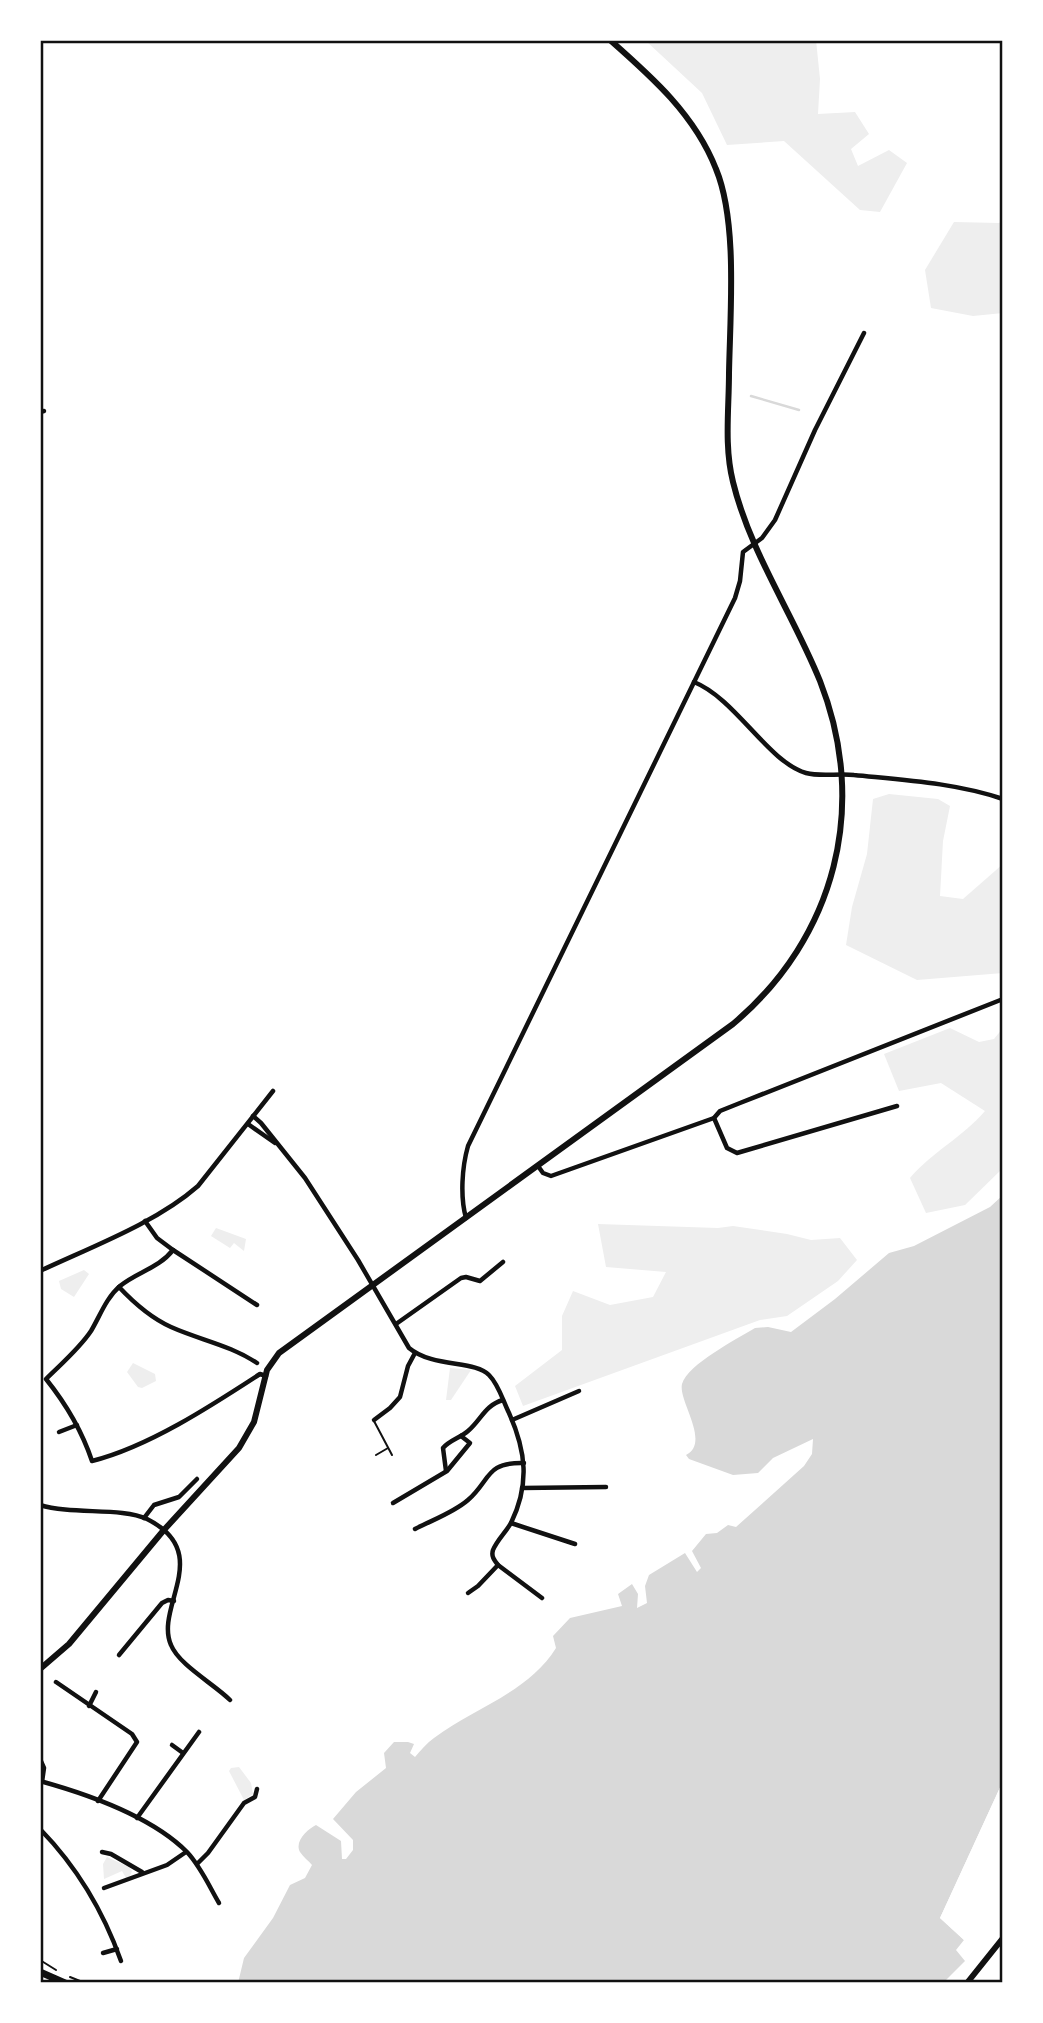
<svg xmlns="http://www.w3.org/2000/svg" width="1043" height="2023" viewBox="0 0 1043 2023" font-family="'PT Sans',sans-serif">
<style>
.green{fill:#eee}
.water{fill:#d9d9d9}
.pier{fill:#fff}
.lines{fill:none;stroke-linecap:round;stroke-linejoin:round}
.stream{stroke:#d9d9d9;stroke-width:2.5}
.path{stroke:#111;stroke-width:2}
.service{stroke:#111;stroke-width:2}
.minor{stroke:#111;stroke-width:4.5}
.secondary{stroke:#111;stroke-width:6}
.primary{stroke:#111;stroke-width:7}
.neatline{fill:none;stroke:#111;stroke-width:2.5}
</style>
<rect width="100%" height="100%" fill="#fff"/>
<g class="green">
<polygon points="647,40 816,40 820,79 818,114 855,112 869,134 851,149 858,166 889,150 907,163 880,212 860,210 784,141 727,145 702,93 646,41"/>
<polygon points="1003,221 1003,313 973,316 931,308 925,270 954,222 999,223"/>
<polygon points="889,794 938,799 950,806 943,841 940,896 963,899 1003,864 1003,973 917,980 846,945 852,907 867,854 873,799"/>
<path d="M950,1028l29,14 15,-3 9,-11v140l-38,37 -39,8 -16,-35c22,-26 53,-41 75,-67l-44,-28 -42,8 -15,-37z"/>
<polygon points="598,1224 718,1228 733,1226 787,1234 811,1240 840,1238 857,1260 838,1281 787,1316 760,1320 523,1406 515,1386 562,1350 562,1316 573,1291 610,1305 653,1297 666,1272 606,1267"/>
<polygon points="216,1228 246,1239 244,1251 234,1243 230,1248 211,1236"/>
<polygon points="84,1270 89,1274 74,1297 61,1289 59,1281"/>
<polygon points="133,1363 155,1374 156,1381 142,1388 138,1387 127,1372"/>
<polygon points="450,1368 471,1370 451,1400 446,1400"/>
<polygon points="239,1767 251,1783 253,1794 244,1800 229,1771 231,1768"/>
<polygon points="107,1857 129,1867 132,1871 130,1876 126,1878 122,1871 104,1879 103,1864"/>
</g>
<path class="water" d="M1003,1195v586l-63,137 24,22 -8,10 9,11 -22,22h-705l6,-25 29,-40 17,-33 15,-7 7,-13c-3,-4 -9,-8 -12,-13 -6,-11 8,-23 16,-27l25,16 1,18h4l7,-9v-10l-20,-21 23,-27 30,-24 -2,-15 10,-11h14l6,2 -4,9 5,4c6,-7 12,-14 19,-19 40,-30 95,-46 122,-90l-3,-12 17,-18 52,-12 -4,-12 14,-10 6,10 -1,14 10,-5 -2,-17 4,-11 36,-22 12,19 4,-4 -9,-17 14,-17 11,-1 11,-8 8,2 68,-61 8,-12 1,-15 -40,19 -15,15 -25,2 -44,-16 -3,-4c25,-13 -8,-54 -4,-71 6,-20 55,-45 73,-56l13,-1 23,5 44,-33 54,-46 25,-7 76,-39z"/>
<polygon class="pier" points="1003,1781 1003,1790 944,1918 966,1937 964,1940 940,1918"/>
<g class="lines">
<polyline class="stream" points="751,396 799,410"/>
<g class="path">
<polyline points="40,1960 56,1970"/>
<polyline points="70,1977 85,1983"/>
</g>
<g class="service">
<polyline points="374,1421 392,1455"/>
<polyline points="376,1455 388,1448"/>
</g>
<g class="minor">
<polyline points="40,412 44,411"/>
<path d="M694,682c42,17 74,80 112,91 15,4 33,0 48,2 50,5 102,8 149,24"/>
<path d="M253,1116l8,7 44,55 53,82 51,88c24,20 66,12 80,27 10,10 14,26 20,38 17,38 21,71 2,110 -5,9 -14,17 -18,27 -2,6 1,10 5,15l44,33"/>
<polyline points="714,1118 727,1148 737,1153 897,1106"/>
<polyline points="248,1124 275,1143"/>
<polyline points="538,1166 543,1173 551,1176 714,1118 720,1111 740,1103 1003,999"/>
<path d="M466,1218c-6,-21 -4,-51 2,-72l267,-548 5,-17 3,-29 19,-14 13,-18 40,-90 49,-97"/>
<polyline points="145,1221 157,1238 173,1250 257,1305"/>
<path d="M173,1250c-14,18 -36,22 -53,36 -14,12 -20,30 -29,45 -12,18 -30,33 -45,48 20,25 36,52 46,82 56,-14 119,-55 168,-87l6,2"/>
<path d="M40,1271c51,-24 116,-48 158,-85l75,-95"/>
<path d="M119,1287c15,16 32,31 52,40 29,13 59,18 86,36"/>
<polyline points="396,1324 461,1278 466,1277 480,1281 503,1262"/>
<polyline points="374,1420 390,1408 400,1397 408,1366 415,1353"/>
<polyline points="512,1420 579,1391"/>
<polyline points="59,1432 77,1425"/>
<path d="M446,1471l-3,-23c7,-8 17,-10 25,-17 13,-11 17,-26 35,-31"/>
<polyline points="522,1488 606,1487"/>
<polyline points="393,1503 447,1471 470,1443 461,1436"/>
<path d="M40,1505c32,10 81,2 107,14 68,34 7,88 24,126 8,20 43,39 59,55"/>
<polyline points="144,1518 154,1505 179,1497 197,1479"/>
<polyline points="511,1523 575,1544"/>
<path d="M415,1529c17,-9 38,-16 53,-29 23,-20 17,-38 56,-37"/>
<polyline points="468,1593 478,1586 498,1565"/>
<polyline points="119,1655 162,1603 168,1600 174,1601"/>
<polyline points="56,1682 132,1734 137,1742 98,1801"/>
<polyline points="89,1706 96,1692"/>
<polyline points="172,1745 183,1753"/>
<polyline points="40,1759 44,1768 42,1782"/>
<path d="M40,1781c47,13 112,36 147,71 14,15 22,34 32,51"/>
<polyline points="137,1818 199,1732"/>
<path d="M40,1829c36,37 64,84 81,132"/>
<polyline points="102,1852 111,1854 142,1872"/>
<polyline points="197,1864 208,1853 244,1803 255,1797 257,1789"/>
<polyline points="104,1888 167,1865 186,1852"/>
<polyline points="103,1953 117,1949"/>
</g>
<g class="secondary">
<path d="M40,1669l29,-25 94,-113 76,-83 15,-26 13,-52 12,-17 454,-329c103,-87 136,-218 87,-343 -27,-67 -70,-129 -87,-199 -9,-36 -4,-73 -4,-109 1,-58 9,-151 -13,-204 -21,-54 -64,-92 -106,-129"/>
<polyline points="967,1983 1003,1938"/>
</g>
<polyline class="primary" points="40,1972 65,1983"/>
</g>
<rect width="1043" height="2023" fill="none" stroke="#ffffff" stroke-width="84"/>
<rect x="42" y="42" width="959" height="1939" class="neatline"/>
</svg>
